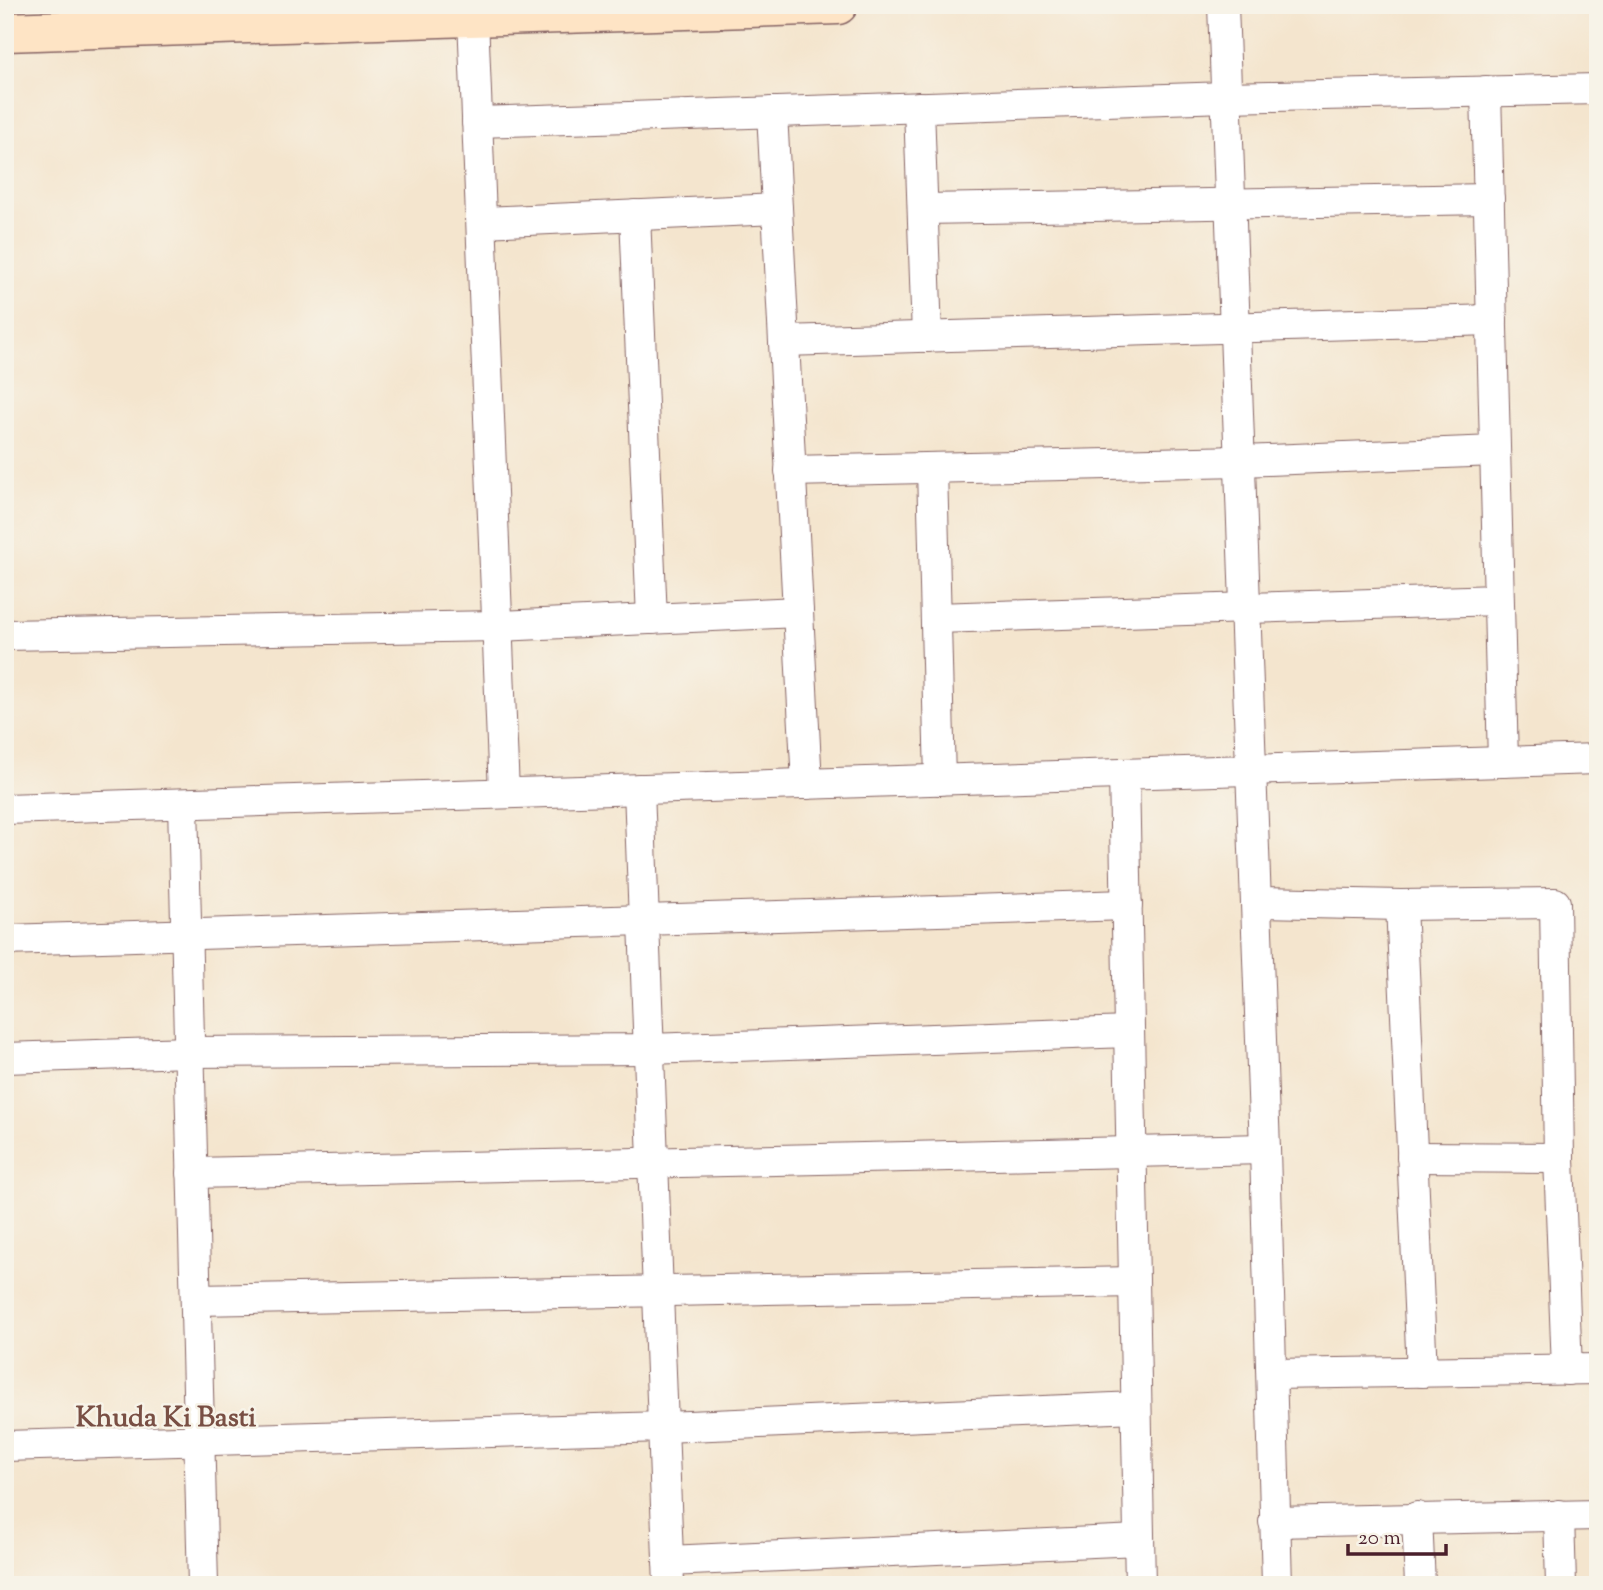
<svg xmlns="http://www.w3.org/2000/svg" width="1603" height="1590" viewBox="0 0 1603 1590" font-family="'Sorts Mill Goudy',serif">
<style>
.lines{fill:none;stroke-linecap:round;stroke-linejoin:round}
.minor-casing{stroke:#866464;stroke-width:32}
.secondary-casing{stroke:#866464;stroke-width:41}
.minor{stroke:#fff;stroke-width:30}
.secondary{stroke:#fee4c5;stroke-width:38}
.labels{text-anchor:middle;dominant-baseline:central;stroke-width:5;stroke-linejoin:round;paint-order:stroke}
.neighbourhood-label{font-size:28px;font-weight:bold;fill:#794f44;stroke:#f7f3e8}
</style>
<rect width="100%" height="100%" fill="#f7f3e8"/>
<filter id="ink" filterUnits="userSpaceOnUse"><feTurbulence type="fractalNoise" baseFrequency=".0143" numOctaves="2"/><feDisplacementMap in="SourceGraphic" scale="14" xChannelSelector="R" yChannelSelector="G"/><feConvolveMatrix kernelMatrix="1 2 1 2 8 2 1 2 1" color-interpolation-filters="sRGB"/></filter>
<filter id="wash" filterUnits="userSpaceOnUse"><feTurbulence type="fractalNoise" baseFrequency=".00686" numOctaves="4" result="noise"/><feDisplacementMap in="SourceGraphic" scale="28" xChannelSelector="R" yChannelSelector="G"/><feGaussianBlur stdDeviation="1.57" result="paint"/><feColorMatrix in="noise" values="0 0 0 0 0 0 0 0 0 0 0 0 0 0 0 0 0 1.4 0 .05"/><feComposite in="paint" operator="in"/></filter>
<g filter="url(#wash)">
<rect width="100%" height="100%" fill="#f4e5ce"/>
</g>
<g filter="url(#ink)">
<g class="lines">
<g class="minor-casing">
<g id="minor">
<polyline points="1223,5 1265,1149 1277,1585"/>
<polyline points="473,17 504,793"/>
<polyline points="1486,91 1503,762"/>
<polyline points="919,107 927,337"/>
<polyline points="772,112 807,784"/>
<polyline points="477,122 1227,97 1598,89"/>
<polyline points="923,209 1489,199"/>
<polyline points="635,215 652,619"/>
<polyline points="482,222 777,209"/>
<polyline points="784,341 1492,320"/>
<polyline points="932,468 940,780"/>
<polyline points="790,471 1241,461 1495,451"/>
<polyline points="936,618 1498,600"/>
<polyline points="5,635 498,626 798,612"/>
<polyline points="1124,774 1140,1585"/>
<polyline points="639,789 669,1585"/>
<polyline points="183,804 203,1585"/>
<polyline points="5,809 1598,759"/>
<polyline points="1257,902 1401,905 1555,903 1559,1158 1567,1370"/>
<polyline points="1401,905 1422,1372"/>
<polyline points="5,940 1127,905"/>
<polyline points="5,1058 189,1052 649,1049 1129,1032"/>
<polyline points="1412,1157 1559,1158"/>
<polyline points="192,1173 1265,1149"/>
<polyline points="196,1300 1134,1282"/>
<polyline points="1272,1374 1598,1369"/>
<polyline points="5,1446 664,1427 1136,1407"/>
<polyline points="1559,1515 1561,1585"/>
<polyline points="1417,1517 1420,1585"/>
<polyline points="1274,1522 1598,1515"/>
<polyline points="668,1561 1139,1540"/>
</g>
</g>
<g class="secondary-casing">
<polyline id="secondary" points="5,32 838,5"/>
</g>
<use href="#minor" class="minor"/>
<use href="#secondary" class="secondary"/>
</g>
</g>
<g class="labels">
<g class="neighbourhood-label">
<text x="166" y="1419">Khuda Ki Basti</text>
</g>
</g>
<rect width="1603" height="1590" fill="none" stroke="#f7f3e8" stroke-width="28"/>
<path d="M1348 1544v10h98v-10" fill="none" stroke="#4a1f2b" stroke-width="3.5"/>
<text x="1358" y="1544" font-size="21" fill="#4a1f2b" stroke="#f7f3e8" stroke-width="5" paint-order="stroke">20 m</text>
</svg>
